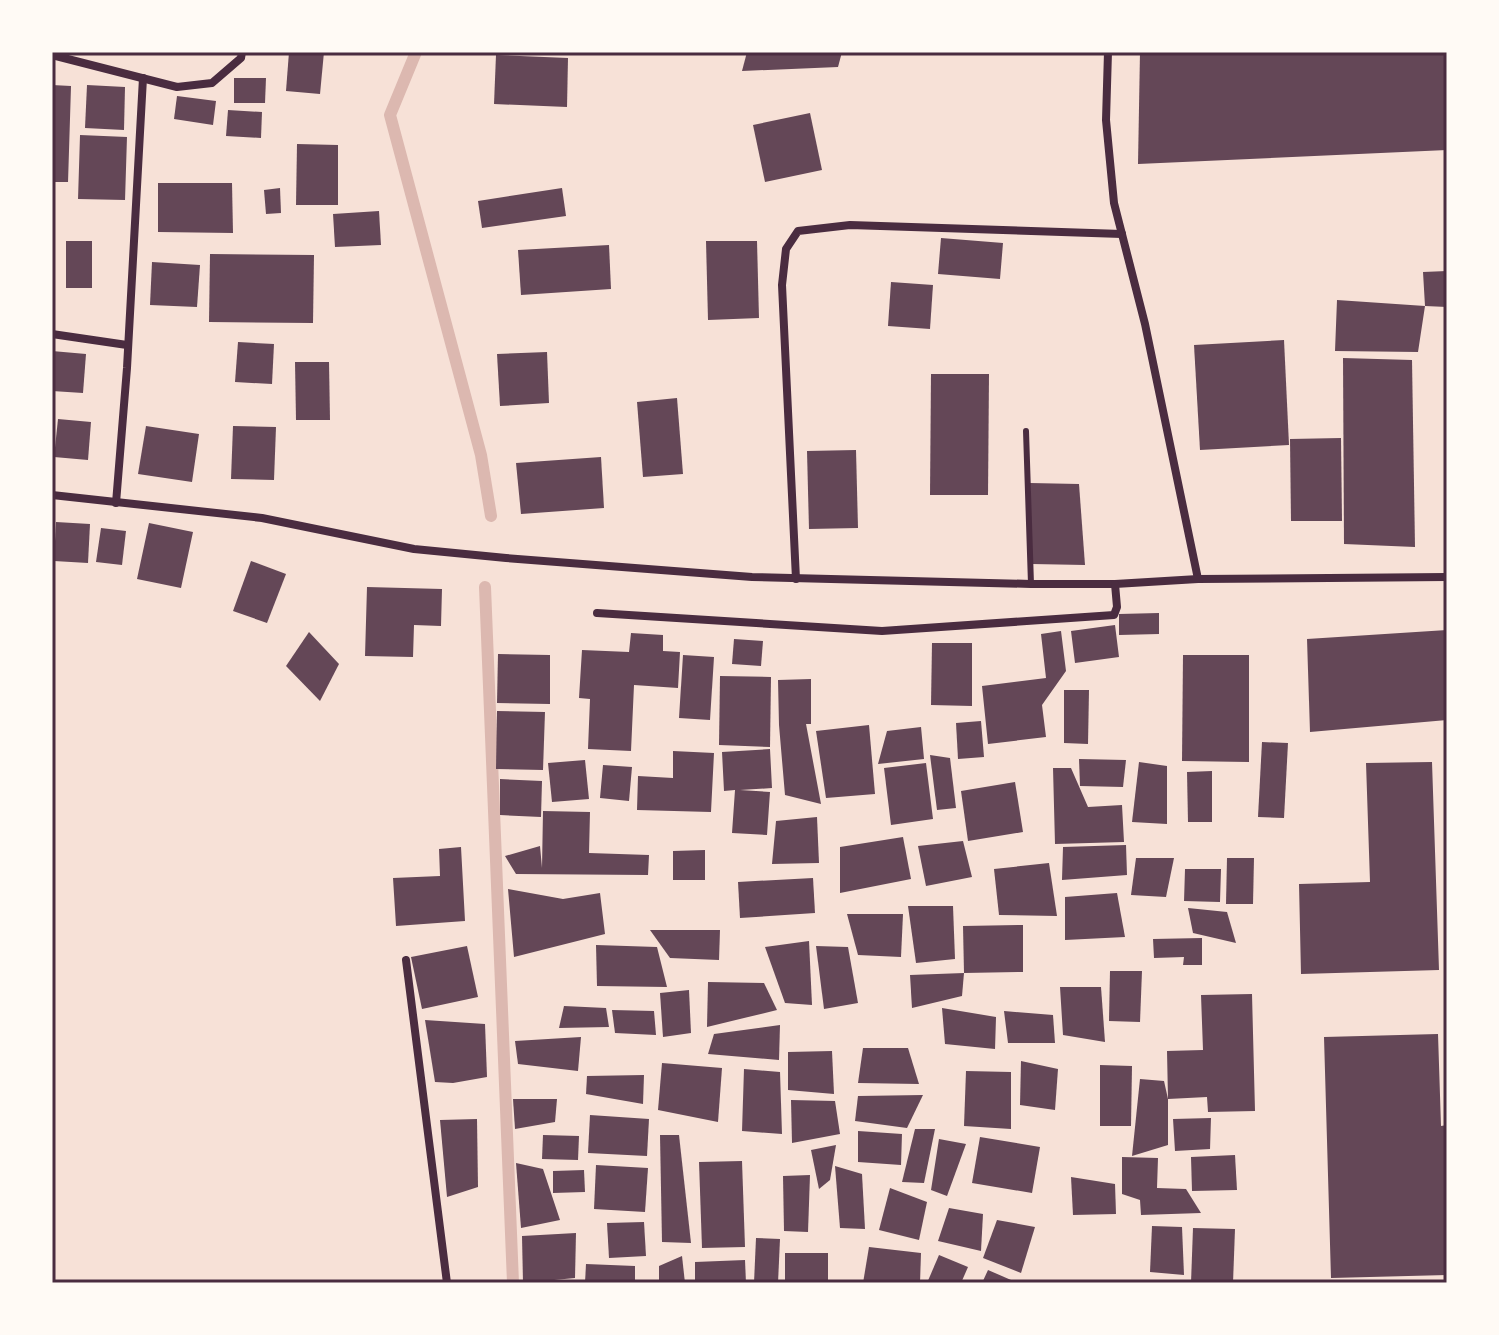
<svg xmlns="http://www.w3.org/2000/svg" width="1499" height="1335" viewBox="0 0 1499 1335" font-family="'Zilla Slab',serif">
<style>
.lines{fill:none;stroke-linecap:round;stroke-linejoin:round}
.stream{stroke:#dcb8b0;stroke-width:12}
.building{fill:#644757}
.service{stroke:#4a2c40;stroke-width:6}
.minor{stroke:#4a2c40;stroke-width:8}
.neatline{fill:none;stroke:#4a2c40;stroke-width:3}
</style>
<rect width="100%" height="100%" fill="#f7e1d7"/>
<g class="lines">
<g class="stream">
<polyline points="416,52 390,115 481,455 491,516"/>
<polyline points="485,587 513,1283"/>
</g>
</g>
<g class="building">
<polygon points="289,52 324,52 320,94 286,91"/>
<polygon points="747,52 842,52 838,67 742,71"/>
<polygon points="1140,52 1447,52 1447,150 1138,164"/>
<polygon points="496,55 568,58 567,107 494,104"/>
<polygon points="234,78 266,78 265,103 234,103"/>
<polygon points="52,85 71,86 68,182 52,182"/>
<polygon points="87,85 125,87 124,130 85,128"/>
<polygon points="177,96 216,101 213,125 174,119"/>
<polygon points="228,110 262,112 261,138 226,136"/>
<polygon points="810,113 822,170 765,182 753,125"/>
<polygon points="80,135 127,137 125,200 78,199"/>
<polygon points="297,144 338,145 338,205 296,205"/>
<polygon points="158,183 232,183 233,233 158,232"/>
<polygon points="280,188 281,213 266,214 264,190"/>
<polygon points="562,188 566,216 482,228 478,201"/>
<polygon points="379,211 381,245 335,247 333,214"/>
<polygon points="941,238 1003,243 1000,279 938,274"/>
<rect x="66" y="241" width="26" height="47"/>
<polygon points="706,241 757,241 759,318 708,320"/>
<polygon points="609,245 611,289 521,295 518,250"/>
<polygon points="210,254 314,255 313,323 209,322"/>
<polygon points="152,262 200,265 197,307 150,305"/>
<polygon points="1447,271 1447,307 1425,306 1418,352 1335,351 1337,300 1425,306 1423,272"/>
<polygon points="891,282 933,285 930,329 888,326"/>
<polygon points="1284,340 1289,445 1200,450 1194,345"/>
<polygon points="238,342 274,344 272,384 235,382"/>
<polygon points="52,351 86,354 83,393 52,391"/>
<polygon points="547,352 549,403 500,406 497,354"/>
<polygon points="1343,358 1412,360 1415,547 1344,544"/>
<polygon points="295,362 329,362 330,420 296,420"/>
<polygon points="931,374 989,374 988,495 930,495"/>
<polygon points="677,398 683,474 643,477 637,402"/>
<polygon points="58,419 91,422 88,460 54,457"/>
<polygon points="146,426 199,434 192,482 138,474"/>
<polygon points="233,426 276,427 274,480 231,479"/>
<polygon points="1341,438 1342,521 1291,521 1290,439"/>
<polygon points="856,450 858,528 809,529 807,451"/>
<polygon points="601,457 604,508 521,514 516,463"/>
<polygon points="1030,483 1079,484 1085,565 1032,564"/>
<polygon points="56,522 90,524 88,563 54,561"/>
<polygon points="149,523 193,532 181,588 137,579"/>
<polygon points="101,528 126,531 122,565 96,562"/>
<polygon points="251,561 286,574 267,623 233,611"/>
<polygon points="367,587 442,589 441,626 414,625 413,657 365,656"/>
<polygon points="1159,613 1159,634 1119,635 1119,614"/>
<polygon points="1115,625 1119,657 1075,663 1071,631"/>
<polygon points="1447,630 1447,720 1310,732 1307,639"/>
<polygon points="1061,631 1066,671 1042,705 1046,737 988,744 982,686 1046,678 1041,634"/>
<polygon points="309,632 339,664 320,701 286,666"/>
<polygon points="631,633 663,635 663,651 680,652 678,688 634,685 631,751 588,749 590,699 579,698 582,650 629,652"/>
<polygon points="734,639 763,641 761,666 732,664"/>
<polygon points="932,643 972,643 972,706 931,705"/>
<polygon points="498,654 550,655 550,704 497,703"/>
<polygon points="683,655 714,657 710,720 679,718"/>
<polygon points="1183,655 1249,655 1249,762 1182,761"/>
<polygon points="720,676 771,677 770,747 719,745"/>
<polygon points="811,679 811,724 806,724 821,804 785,795 779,725 778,680"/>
<polygon points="1064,690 1089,690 1088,744 1064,743"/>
<polygon points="497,711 545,712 543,770 496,769"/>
<polygon points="981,721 984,757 958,759 956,723"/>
<polygon points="869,725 875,794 826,798 816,731"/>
<polygon points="921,727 924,759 878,764 887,731"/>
<polygon points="1262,742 1288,743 1284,818 1258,817"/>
<polygon points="770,749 772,788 740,790 770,792 767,835 732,833 735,790 724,791 722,752"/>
<polygon points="673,751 714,753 711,812 637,810 638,776 673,778"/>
<polygon points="930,755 950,758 956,808 937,810"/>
<polygon points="1079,759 1126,760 1123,787 1080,786"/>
<polygon points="585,760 589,799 552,802 548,763"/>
<polygon points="1139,762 1167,766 1167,824 1132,822"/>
<polygon points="1432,762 1439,970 1301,974 1299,884 1370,882 1366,763"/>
<polygon points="926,763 933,819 891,825 884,768"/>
<polygon points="603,765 632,767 629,801 600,798"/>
<polygon points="1053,768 1071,768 1088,807 1122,805 1124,842 1055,844"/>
<polygon points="1212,771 1212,822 1188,822 1187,772"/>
<polygon points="500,779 542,781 541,817 500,815"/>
<polygon points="1015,782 1023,832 968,841 961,791"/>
<polygon points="543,811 590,812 589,853 649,855 648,875 516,874 505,856 540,846 542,868"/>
<polygon points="817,817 819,863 772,864 776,821"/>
<polygon points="903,837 911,879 840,893 840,847"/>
<polygon points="963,841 972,877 926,886 918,846"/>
<polygon points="1126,845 1127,875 1062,880 1063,847"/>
<polygon points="461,847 465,921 396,926 393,878 440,876 439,849"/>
<polygon points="705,850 705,880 673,880 673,851"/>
<polygon points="1136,858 1174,858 1166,897 1131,895"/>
<polygon points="1227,858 1254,858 1253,904 1226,904"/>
<polygon points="1049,863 1057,916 999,915 994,869"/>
<polygon points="1185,869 1221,869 1220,902 1184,901"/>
<polygon points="813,878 815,913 740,918 738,882"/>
<polygon points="508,889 563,899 600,893 605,934 514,957"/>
<polygon points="1117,893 1125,937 1065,940 1065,897"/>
<polygon points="908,906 953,906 955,959 916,963"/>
<polygon points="1188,908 1227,912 1236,943 1193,933"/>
<polygon points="847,914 903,914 901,957 858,955"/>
<polygon points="1023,925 1023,972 964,973 963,926"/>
<polygon points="650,930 720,930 719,960 670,958"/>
<polygon points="1202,938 1202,965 1183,965 1184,957 1154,958 1153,939"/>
<polygon points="809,941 812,1005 785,1003 765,947"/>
<polygon points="596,945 657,947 667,987 597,986"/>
<polygon points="467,946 478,997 422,1009 411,957"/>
<polygon points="816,946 848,947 858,1003 824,1009"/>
<polygon points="1110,971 1142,971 1140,1022 1109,1021"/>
<polygon points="964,973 962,996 912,1008 910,975"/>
<polygon points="708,982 764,983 777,1010 707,1027"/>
<polygon points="1060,987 1101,987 1105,1042 1063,1035"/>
<polygon points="689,990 691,1033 663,1037 660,993"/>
<polygon points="1252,994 1255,1111 1208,1112 1207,1097 1168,1099 1167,1051 1203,1050 1201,995"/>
<polygon points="564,1006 606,1008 609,1027 559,1028"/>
<polygon points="942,1008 996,1017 995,1049 945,1044"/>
<polygon points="612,1010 654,1011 656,1035 615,1033"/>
<polygon points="1004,1011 1053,1015 1055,1043 1008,1043"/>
<polygon points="425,1020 485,1024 487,1077 453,1083 435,1082"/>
<polygon points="780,1025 779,1060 708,1054 714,1034"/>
<polygon points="1438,1034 1441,1126 1447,1125 1447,1275 1331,1278 1324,1037"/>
<polygon points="581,1037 578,1071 518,1064 515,1041"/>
<polygon points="863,1048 908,1048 919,1084 858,1083"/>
<polygon points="832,1051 834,1094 788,1090 788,1052"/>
<polygon points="1021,1061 1058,1069 1055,1110 1020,1105"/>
<polygon points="662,1063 722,1068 718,1122 658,1110"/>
<polygon points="1100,1065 1132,1066 1131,1126 1100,1126"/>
<polygon points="744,1069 780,1072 782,1134 742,1131"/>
<polygon points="966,1071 1011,1072 1011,1129 964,1126"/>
<polygon points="644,1075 643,1104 586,1094 587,1076"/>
<polygon points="1140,1079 1164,1081 1168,1099 1168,1145 1132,1156"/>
<polygon points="923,1095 907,1128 855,1121 858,1096"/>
<polygon points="513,1099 557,1099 555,1122 515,1129"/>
<polygon points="791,1100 835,1101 840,1134 792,1143"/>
<polygon points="590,1115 649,1119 647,1156 588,1153"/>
<polygon points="1211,1118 1210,1149 1175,1151 1173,1119"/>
<polygon points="477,1119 478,1187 447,1197 440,1120"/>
<polygon points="915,1129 935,1129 924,1183 902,1182"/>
<polygon points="858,1131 902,1134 901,1165 858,1162"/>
<polygon points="543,1135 579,1136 578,1160 542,1159"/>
<polygon points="660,1135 679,1135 691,1243 662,1242"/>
<polygon points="980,1137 1040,1147 1032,1193 972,1183"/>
<polygon points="939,1139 966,1144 947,1196 931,1190"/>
<polygon points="836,1145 830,1180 819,1189 811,1150"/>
<polygon points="1235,1155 1237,1190 1192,1191 1191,1157"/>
<polygon points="1122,1157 1158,1158 1157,1188 1186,1189 1201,1213 1141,1215 1140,1200 1122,1194"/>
<polygon points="742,1161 745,1247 702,1248 699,1162"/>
<polygon points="516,1163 543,1169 560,1220 521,1228"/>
<polygon points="596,1165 648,1168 645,1212 594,1209"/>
<polygon points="835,1166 862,1174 865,1229 840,1228"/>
<polygon points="584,1170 585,1192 553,1193 553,1171"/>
<polygon points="810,1175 808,1232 784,1231 783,1176"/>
<polygon points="1071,1177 1115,1184 1116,1214 1073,1215"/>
<polygon points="890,1188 927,1202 919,1240 879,1230"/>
<polygon points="949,1208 983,1214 981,1251 938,1241"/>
<polygon points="997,1220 1035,1227 1021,1273 983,1258"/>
<polygon points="644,1222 646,1256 609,1258 607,1223"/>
<polygon points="1152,1226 1182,1227 1184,1275 1150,1272"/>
<polygon points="1193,1228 1235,1229 1233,1283 1191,1283"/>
<polygon points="576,1233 575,1278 523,1283 522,1236"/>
<polygon points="756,1238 780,1239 778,1283 754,1283"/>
<polygon points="869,1247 921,1253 920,1283 863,1283"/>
<rect x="785" y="1253" width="43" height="30"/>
<polygon points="939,1255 968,1267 961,1283 927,1283"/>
<polygon points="682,1256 685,1283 659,1283 659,1266"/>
<polygon points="745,1260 746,1283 695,1283 695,1262"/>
<polygon points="586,1264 635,1266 635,1283 585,1283"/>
<polygon points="988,1270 1018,1283 982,1283"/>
</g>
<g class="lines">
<polyline class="service" points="1026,431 1031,584"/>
<g class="minor">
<polyline points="1108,52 1106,120 1114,203 1145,324 1198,579"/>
<polyline points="52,55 177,87 212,83 241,58 242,52"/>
<polyline points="52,334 127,345"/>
<polyline points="52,495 262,518 414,549 506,558 752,577 1031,584 1115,584 1198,579 1447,577"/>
<polyline points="116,503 127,368 143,78"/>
<polyline points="796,579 782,285 786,249 798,231 850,225 1122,234"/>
<polyline points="597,613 882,631 1114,615 1117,607 1115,584"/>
<polyline points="406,960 447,1283"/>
</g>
</g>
<rect width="1499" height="1335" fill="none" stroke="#fffaf5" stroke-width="108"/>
<rect x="54" y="54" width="1391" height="1227" class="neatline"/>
</svg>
